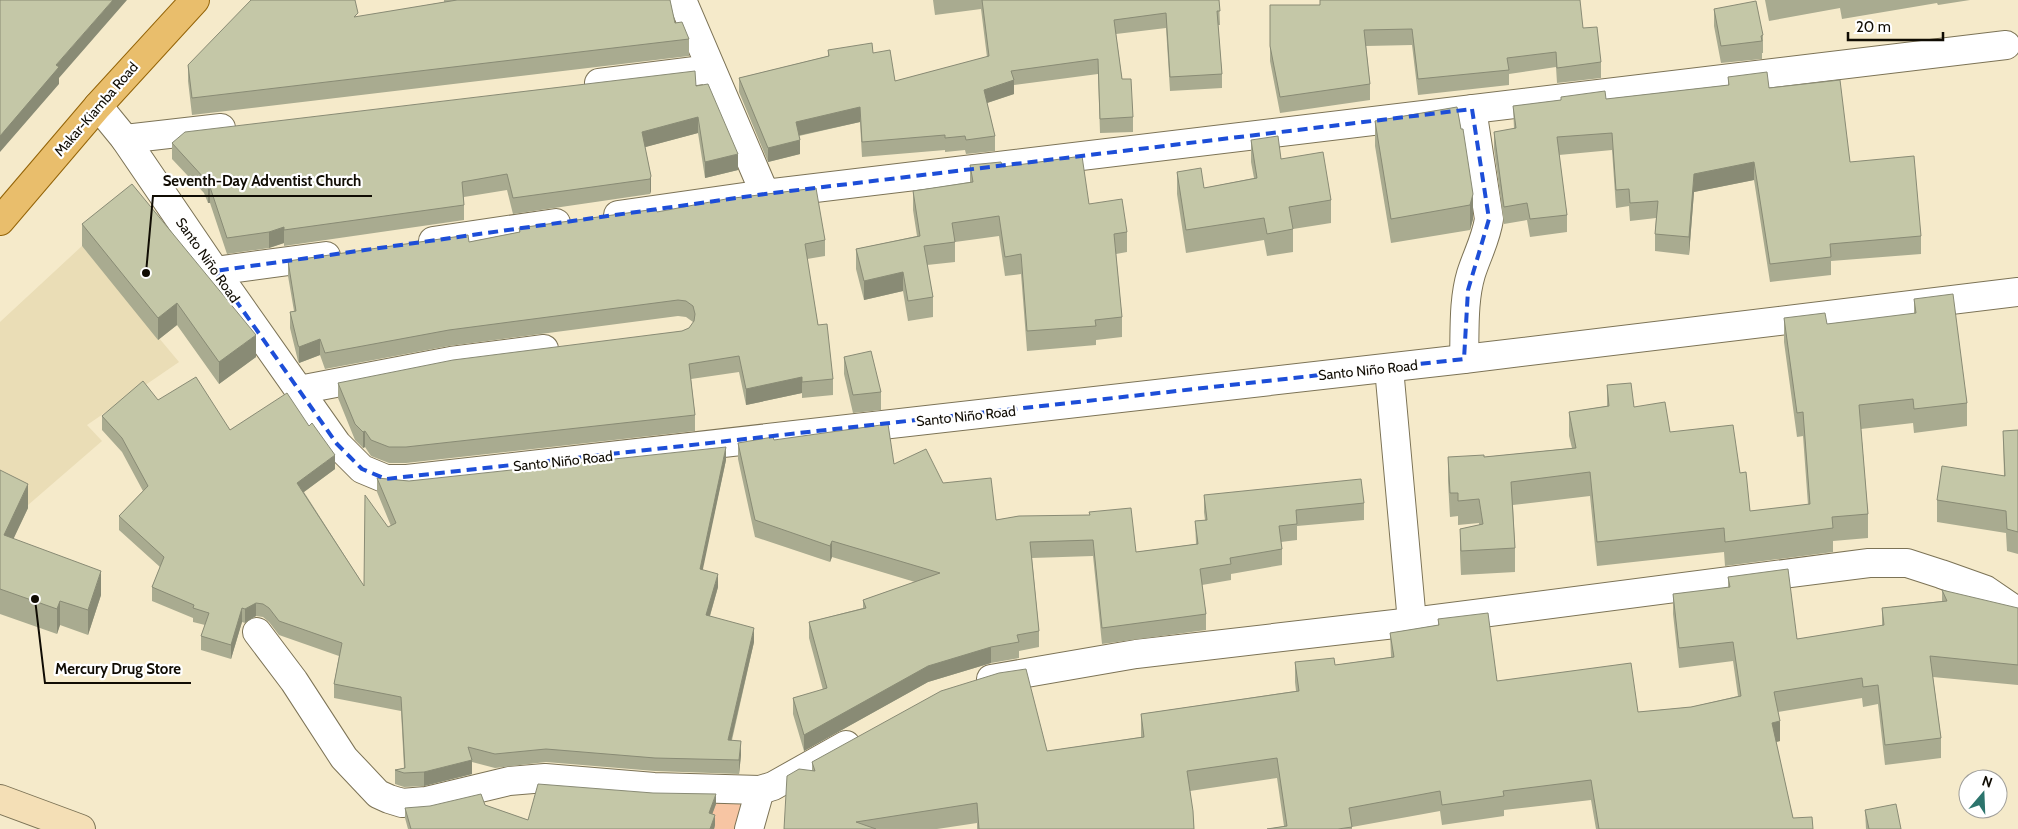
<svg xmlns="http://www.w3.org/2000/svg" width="2018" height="829" viewBox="0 0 2018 829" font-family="Cabin,sans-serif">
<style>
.built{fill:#eaddb6}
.grass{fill:#f7c5a3}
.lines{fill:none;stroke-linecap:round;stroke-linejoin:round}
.street-casing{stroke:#7c7356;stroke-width:30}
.secondary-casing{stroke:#7c7356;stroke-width:30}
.primary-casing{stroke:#946408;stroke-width:30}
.street{stroke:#fff;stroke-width:28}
.secondary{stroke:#f4dfb6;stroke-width:28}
.primary{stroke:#e9be6c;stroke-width:28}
.wall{fill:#a9ab90}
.shaded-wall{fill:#898b75}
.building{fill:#c4c7a7;stroke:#898b75}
.marked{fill:none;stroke:#1d4ed8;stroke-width:4;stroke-dasharray:10 6;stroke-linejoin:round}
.labels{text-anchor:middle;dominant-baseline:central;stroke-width:4.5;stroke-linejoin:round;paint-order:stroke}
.street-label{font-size:14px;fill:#100c03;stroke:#fff}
.leader{fill:none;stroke:#100c03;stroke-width:2}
.callout-dot{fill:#100c03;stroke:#fff;stroke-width:2}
.callout-label{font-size:15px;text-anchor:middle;font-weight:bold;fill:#100c03;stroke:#fff;stroke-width:4.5;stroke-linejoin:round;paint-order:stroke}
</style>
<rect width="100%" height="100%" fill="#f5eaca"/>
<polygon class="built" points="82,246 179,362 87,425 102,441 28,505 0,491 0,322"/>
<polygon class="grass" points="711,798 761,809 757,829 704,829"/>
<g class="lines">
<g class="street-casing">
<g id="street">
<polyline points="682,0 765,194 2006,45"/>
<polyline points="599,83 711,69"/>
<polyline points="98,106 125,139 215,271 337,444 362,469 386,479 407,479 1464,359 2018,292"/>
<polyline points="125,139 221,128"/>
<polyline points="618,215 765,194"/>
<polyline points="433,241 556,223"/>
<polyline points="215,271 326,256"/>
<path d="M1464,359c1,-28 -1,-58 7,-85 6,-19 15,-35 18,-55l-17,-110"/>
<polyline points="1389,368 1412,622"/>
<polyline points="299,390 451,361 544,349"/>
<polyline points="257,632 294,681 344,758 378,794 389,799 402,803 426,801 509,781 545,778 654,787 760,790 773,786 846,745"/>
<polyline points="991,679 1136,654 1412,622 1869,563 1907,563 1941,574 1986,590 2018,612"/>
<polyline points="749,829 760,790"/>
</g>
</g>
<g class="secondary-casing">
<polyline id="secondary" points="0,799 81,829"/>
</g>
<g class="primary-casing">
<polyline id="primary" points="0,221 98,106 195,0"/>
</g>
<use href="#street" class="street"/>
<use href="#secondary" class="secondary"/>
<use href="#primary" class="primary"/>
</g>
<g class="wall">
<polygon points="444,0 670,0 675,23 689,39 689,56 192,115 188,81 188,65 358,17 444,2"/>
<polygon points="933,0 1219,0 1220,25 1218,25 1222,74 1222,88 1170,91 1166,28 1116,34 1122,79 1133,117 1133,132 1100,133 1098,74 1014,85 1014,94 987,103 995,136 995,151 966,154 965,150 945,152 945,150 862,157 860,122 799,136 800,154 768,162 739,92 739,78 828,56 828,50 873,53 895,81 987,57 981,9 935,15"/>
<polygon points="1765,0 1970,0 1938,5 1937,3 1842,19 1840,8 1769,21"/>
<polygon points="1270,5 1320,5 1583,28 1601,62 1601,78 1557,83 1556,67 1509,74 1509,85 1418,95 1412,45 1366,46 1370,84 1370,100 1280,113 1270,61"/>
<polygon points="1714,9 1763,35 1763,53 1762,53 1762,59 1721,63 1714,26"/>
<polygon points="1728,77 1769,88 1850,162 1921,236 1921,254 1831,261 1831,275 1770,282 1754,180 1694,192 1689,255 1655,251 1655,234 1656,218 1630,221 1629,206 1616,208 1612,150 1559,155 1567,215 1567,232 1530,237 1527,220 1504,224 1494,149 1494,132 1514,129 1513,106 1561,100 1561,97 1606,99 1728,85"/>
<polygon points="696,86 738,170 705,178 698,133 645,147 651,176 651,191 650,194 513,214 507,190 464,197 464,220 284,246 284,243 269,248 227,254 210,203 208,203 204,193 172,159 172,143"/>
<polygon points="1457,107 1473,219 1470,230 1391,243 1375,146 1375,121"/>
<polygon points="1251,140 1281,159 1331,200 1331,223 1293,229 1293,252 1267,256 1264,240 1186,253 1177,194 1177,172 1204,188 1254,178 1251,162"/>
<polygon points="970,165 1003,167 1089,204 1127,232 1127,252 1116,254 1122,317 1122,337 1096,340 1096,345 1027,351 1021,274 1005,276 999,236 955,242 955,262 927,265 933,297 933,317 908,321 903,291 864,300 856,269 856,249 917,236 913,210 913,191 970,182"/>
<polygon points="657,212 825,240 825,256 807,259 818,325 833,379 833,395 802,398 802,393 746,405 739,372 691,379 695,415 695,431 406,463 389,463 371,456 365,447 363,448 355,440 338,398 338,383 682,331 689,328 693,323 693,322 686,317 678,316 449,346 325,369 320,355 299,363 298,361 290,328 290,312 294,311 288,276 288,261 469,242 519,232 519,228"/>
<polygon points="82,224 256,357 219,384 177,325 158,340 82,246"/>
<polygon points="1914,299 1967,403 1967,426 1914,433 1913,423 1861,429 1868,514 1868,538 1833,541 1833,552 1725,566 1724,552 1597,566 1590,496 1513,505 1515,548 1515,572 1461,575 1460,553 1460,529 1479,525 1479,523 1458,525 1458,516 1450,517 1448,481 1448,457 1484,457 1572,448 1569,436 1569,412 1607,406 1607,385 1634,407 1670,432 1740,473 1750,511 1808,505 1803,436 1797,437 1784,342 1784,318 1827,324 1914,314"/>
<polygon points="844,357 881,392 881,410 853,413 844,374"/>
<polygon points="158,400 230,430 335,469 304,492 364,586 388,527 391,526 377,492 377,478 409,481 726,460 702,569 718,587 710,616 754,642 732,740 741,755 739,774 655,771 546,762 495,768 472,762 472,774 424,786 404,787 395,784 395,770 404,768 401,711 334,698 334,684 339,656 279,635 269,622 263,617 256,616 245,623 242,622 231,659 201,650 201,636 205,625 193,622 193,618 152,601 152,587 160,567 119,530 119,516 143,491 122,452 102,430 102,416"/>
<polygon points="2018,430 2018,554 2007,551 2006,533 1937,522 1937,500 2004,476 2003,431"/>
<polygon points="774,440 894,464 943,483 996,520 1019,516 1136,552 1196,544 1195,521 1205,520 1204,512 1204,495 1364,503 1364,520 1297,526 1297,540 1281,542 1282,549 1282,565 1231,574 1231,580 1202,585 1206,614 1206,630 1102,644 1093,556 1032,558 1039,631 1039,647 1019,651 1019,658 991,663 928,682 804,751 793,714 793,698 823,690 809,638 809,622 863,608 863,600 915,582 832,557 830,562 755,537 738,459 738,443"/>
<polygon points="0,470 28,508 13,539 101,595 88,635 60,625 57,634 0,614"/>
<polygon points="1728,577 1797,639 1882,626 1882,608 1942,601 1942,590 2018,619 2018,685 1933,677 1941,738 1941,758 1885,765 1878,704 1863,707 1862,698 1778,712 1780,741 1776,742 1793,818 1813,829 1596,829 1591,800 1504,810 1504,816 1442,825 1440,811 1352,827 1352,829 1267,829 1284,826 1277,778 1190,791 1194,829 977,829 977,823 937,829 784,829 812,770 812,762 1047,751 1141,737 1141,714 1296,691 1295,682 1295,662 1335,665 1391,657 1390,633 1438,625 1438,619 1497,681 1638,712 1691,707 1738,696 1733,661 1679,668 1673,614 1673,594 1728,588"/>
<polygon points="716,804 712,814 715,825 714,829 408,829 405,818 405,808 485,805 528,820"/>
<polygon points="1865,810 1901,829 1866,829"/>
</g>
<g class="shaded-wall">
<polygon points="113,0 127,0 59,78 59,84 0,152 0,136 56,65"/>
<polygon points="1014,80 1014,94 984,104 984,90"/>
<polygon points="860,107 860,122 796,136 796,122"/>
<polygon points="698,117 698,133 642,148 642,132"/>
<polygon points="800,140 800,154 768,162 768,148"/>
<polygon points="738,154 738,170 705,178 705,162"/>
<polygon points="1754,162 1754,180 1694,192 1689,255 1689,237 1694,174"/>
<polygon points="651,176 651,191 650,194 650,179"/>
<polygon points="210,187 210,203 208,203 208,188"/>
<polygon points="1473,194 1473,219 1470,230 1470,205"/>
<polygon points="284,227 284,243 269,248 269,232"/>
<polygon points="903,272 903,291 864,300 864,281"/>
<polygon points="177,303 177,325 158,340 158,318"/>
<polygon points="256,335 256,357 219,384 219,362"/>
<polygon points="320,339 320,355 299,363 299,347"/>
<polygon points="802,377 802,393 746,405 746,389"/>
<polygon points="365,431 365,447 363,448 363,432"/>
<polygon points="726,447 726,460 700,583 700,569"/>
<polygon points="335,455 335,469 297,497 297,483"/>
<polygon points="28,484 28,508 4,559 4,535"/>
<polygon points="832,541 832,557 830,562 830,546"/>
<polygon points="101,571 101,595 88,635 88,610"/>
<polygon points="718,574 718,587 706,629 706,615"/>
<polygon points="60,601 60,625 57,634 57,609"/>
<polygon points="256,603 256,616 245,623 245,609"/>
<polygon points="242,608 242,622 231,659 231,645"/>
<polygon points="754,628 754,642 728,754 728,740"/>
<polygon points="991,647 991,663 928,682 804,751 804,735 928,666"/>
<polygon points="1780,721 1780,741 1772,743 1772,723"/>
<polygon points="741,741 741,755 739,774 739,760"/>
<polygon points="472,760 472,774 424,786 424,772"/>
<polygon points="716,794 716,804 709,823 709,813"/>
<polygon points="715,815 715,825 714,829 710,829"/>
</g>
<g class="building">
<polygon points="0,0 113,0 56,65 59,67 0,136"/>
<polygon points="251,0 355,0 358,13 354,17 457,0 670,0 675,23 682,22 689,39 192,98 188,65"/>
<polygon points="982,0 1219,0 1220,11 1217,11 1222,74 1170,77 1166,13 1114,20 1122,79 1131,79 1133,117 1100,119 1098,59 1011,71 1014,80 984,90 995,136 966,140 965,136 945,138 945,135 862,142 860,107 796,122 800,140 768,148 739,78 829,56 828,50 872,43 873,53 890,50 895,81 989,56"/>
<polygon points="1320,0 1580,0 1583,28 1597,27 1601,62 1557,68 1556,52 1507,58 1509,70 1418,79 1412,29 1364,30 1370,84 1280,97 1270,46 1270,5 1320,5"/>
<polygon points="1756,1 1763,35 1761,36 1762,41 1721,46 1714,9"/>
<polygon points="695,71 696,86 708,84 738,154 705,162 698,117 642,132 651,176 650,179 513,198 507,174 462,182 464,205 284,230 284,227 269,232 227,238 210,187 208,188 204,178 172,143 185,132"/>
<polygon points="1767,72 1769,88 1840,80 1850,162 1914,156 1921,236 1830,244 1831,257 1770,264 1754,162 1694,174 1689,237 1655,234 1658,201 1630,203 1629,189 1616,190 1612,133 1557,137 1567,215 1530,219 1527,203 1504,207 1494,132 1516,128 1513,106 1561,100 1561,97 1605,91 1606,99 1729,85 1728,77"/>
<polygon points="1457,107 1461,129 1463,129 1473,194 1470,205 1391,219 1375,121"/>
<polygon points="1278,136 1281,159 1323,152 1331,200 1289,207 1293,229 1267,234 1264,218 1186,230 1177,172 1201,168 1204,188 1257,178 1251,140"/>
<polygon points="1082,156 1089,204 1122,199 1127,232 1114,234 1122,317 1095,320 1096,326 1027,331 1021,254 1005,257 999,216 952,223 955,242 924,246 933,297 908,301 903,272 864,281 856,249 920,236 913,191 973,182 970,165 1001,162 1003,167"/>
<polygon points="132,184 256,335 219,362 177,303 158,318 82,224"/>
<polygon points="816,188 825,240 805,244 818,325 827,324 833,379 802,382 802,377 746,389 739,356 689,364 695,415 406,447 389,447 371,440 365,431 363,432 355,424 338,383 453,360 682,331 689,328 694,321 695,314 693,306 686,301 678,300 449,330 325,353 320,339 299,347 298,345 290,312 296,311 288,261 468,235 469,242 520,232 519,228 656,209 657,212 726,199"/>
<polygon points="1953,294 1967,403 1914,409 1913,399 1859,405 1868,514 1832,517 1833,528 1725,542 1724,528 1597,542 1590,472 1511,482 1515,548 1461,551 1460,529 1483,524 1479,499 1458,501 1458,493 1450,493 1448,457 1484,455 1484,457 1576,448 1569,412 1609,406 1607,385 1631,383 1634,407 1665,402 1670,432 1733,425 1740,473 1746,472 1750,511 1810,504 1803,412 1797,413 1784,318 1825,313 1827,324 1916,313 1914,299"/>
<polygon points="871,351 881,392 853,395 844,357"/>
<polygon points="196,377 230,430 287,393 309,426 312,423 335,455 297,483 364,586 365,495 388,527 396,523 377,478 409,481 726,447 700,569 718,574 706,615 754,628 728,740 741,741 739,760 655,758 546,749 495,754 468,747 472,760 424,772 404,773 395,770 405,768 401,697 334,684 342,643 279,621 269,608 263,604 256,603 245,609 242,608 231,645 201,636 209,613 193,608 194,605 152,587 164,557 119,516 148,486 122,438 102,416 143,381 158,400"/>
<polygon points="888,424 894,464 926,449 943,483 991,478 996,520 1019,516 1090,515 1089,512 1131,508 1136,552 1198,544 1195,521 1207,520 1204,495 1361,479 1364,503 1296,510 1297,524 1279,526 1282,549 1230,558 1231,564 1200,569 1206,614 1102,628 1093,540 1030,542 1039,631 1017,635 1019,642 991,647 928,666 804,735 793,698 827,688 809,622 866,608 863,600 940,573 832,541 830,546 755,520 738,443 773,437 774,440"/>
<polygon points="2018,430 2018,532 2007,529 2006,511 1937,500 1942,466 2005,476 2003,431"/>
<polygon points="0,470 28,484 4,535 101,571 88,610 60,601 57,609 0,589"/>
<polygon points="1788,569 1797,639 1884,625 1882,608 1947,601 1942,590 2018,608 2018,665 1930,656 1941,738 1885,745 1878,685 1863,687 1862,678 1774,692 1780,721 1772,723 1793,818 1812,817 1813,829 1599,829 1591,780 1503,791 1504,796 1442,805 1440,791 1349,808 1352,827 1338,829 1267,829 1287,826 1277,758 1187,771 1193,811 1194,829 979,829 977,803 856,822 876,829 784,829 787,776 799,769 815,771 812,762 941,691 999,673 1026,669 1047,751 1144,737 1141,714 1299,691 1295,662 1334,658 1335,665 1394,657 1390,633 1439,625 1438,619 1488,613 1497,681 1631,663 1638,712 1691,707 1741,696 1733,642 1679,648 1673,594 1730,587 1728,577"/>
<polygon points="538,784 653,793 716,794 709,813 715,815 710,829 411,829 405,808 430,806 481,794 485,805 528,820"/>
<polygon points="1896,804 1901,829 1869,829 1865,810"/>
</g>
<path class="marked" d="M1472,109l17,110 -21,71 -4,69 -1078,120 -24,-10 -25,-25 -122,-173 550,-77z"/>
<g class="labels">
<g class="street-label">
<text transform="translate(96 109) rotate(-49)">Makar-Kiamba Road</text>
<text transform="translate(208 260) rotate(55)">Santo Niño Road</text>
<text transform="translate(1368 370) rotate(-6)">Santo Niño Road</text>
<text transform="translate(966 416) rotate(-6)">Santo Niño Road</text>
<text transform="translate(563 461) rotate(-6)">Santo Niño Road</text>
</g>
</g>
<path class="leader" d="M146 273L153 196H372M35 599L45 683H191"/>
<g class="callout-dot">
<circle cx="146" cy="273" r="5"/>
<circle cx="35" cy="599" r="5"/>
</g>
<g class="callout-label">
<text x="262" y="186">Seventh-Day Adventist Church</text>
<text x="118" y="674">Mercury Drug Store</text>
</g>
<g transform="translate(1983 794) rotate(19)"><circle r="24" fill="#ffffff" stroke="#9f9e9a"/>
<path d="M0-4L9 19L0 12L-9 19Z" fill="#2c746c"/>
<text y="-8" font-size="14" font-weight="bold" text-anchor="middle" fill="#100c03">N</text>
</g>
<path d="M1848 32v8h95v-8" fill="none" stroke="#100c03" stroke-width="2.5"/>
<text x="1856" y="32" font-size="15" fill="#100c03" stroke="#ffffff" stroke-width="4" paint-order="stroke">20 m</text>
</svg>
